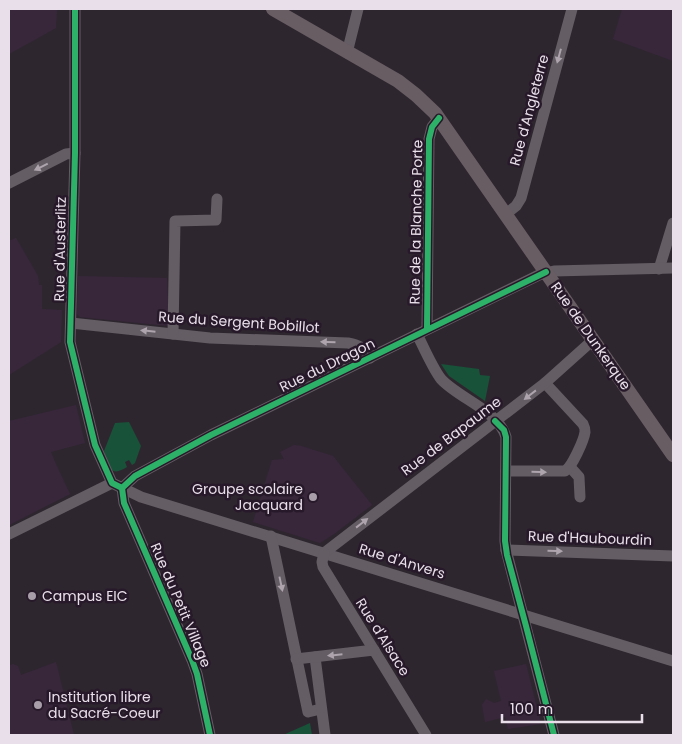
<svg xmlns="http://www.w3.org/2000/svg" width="682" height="744" viewBox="0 0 682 744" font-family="Poppins,sans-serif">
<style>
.built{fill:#38273b}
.green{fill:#185239}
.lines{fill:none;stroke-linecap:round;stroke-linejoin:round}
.minor{stroke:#645d64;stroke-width:11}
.major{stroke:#675d62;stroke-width:14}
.cycleway-casing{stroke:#271929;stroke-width:9}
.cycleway{stroke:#2db169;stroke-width:6}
.oneway{fill:#ada4ae}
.poi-dot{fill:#a89ea9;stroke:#271929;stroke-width:2}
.labels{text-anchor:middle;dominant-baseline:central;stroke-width:5;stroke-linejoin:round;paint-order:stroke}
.street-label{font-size:14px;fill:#e9dfea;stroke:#271929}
.poi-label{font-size:14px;fill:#e9dfea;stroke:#271929;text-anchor:start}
</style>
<rect width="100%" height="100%" fill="#2e262f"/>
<g class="built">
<polygon points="9,9 57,9 56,28 9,54"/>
<polygon points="622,9 673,9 673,61 613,39"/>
<polygon points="16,238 38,276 39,285 42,285 42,309 62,310 61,342 9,375 9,241"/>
<polygon points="78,276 167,278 169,326 80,317 77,314"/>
<polygon points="76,405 85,443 51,452 55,462 70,494 9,525 9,421"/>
<polygon points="294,445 301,446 333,456 372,505 334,534 320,543 253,522 272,460 284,459 280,452"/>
<polygon points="56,662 74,735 9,735 9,666 13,664 18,666 21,675"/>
<polygon points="526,664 541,724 508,729 505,717 485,722 482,705 486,699 494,703 501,701 494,671"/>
</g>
<g class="green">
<polygon points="441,364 479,369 480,375 490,376 485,401 449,376"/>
<path d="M129,422l12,24 -6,17 -3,2 -3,-5 -4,2 2,5c-7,4 -12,7 -18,1l-5,-17 11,-28z"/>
<polygon points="310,723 312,735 283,735"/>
</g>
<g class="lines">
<g class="minor">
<polyline points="75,9 75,153 70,342 95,445 112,483"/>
<polyline points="347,53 358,9"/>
<polyline points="9,183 66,154 75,153"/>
<polyline points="506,214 516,206 521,198 572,9"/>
<polyline points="659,269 673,223"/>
<path d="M71,323l139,15 138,5c11,2 17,5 22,15"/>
<polyline points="427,329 429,139 432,127 439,118"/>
<polyline points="173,334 175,221 216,220 217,199"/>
<path d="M417,334c6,12 16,35 24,45 17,19 58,32 65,58l-1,104 1,9 48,185"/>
<polyline points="570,467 579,477 580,497"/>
<path d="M506,471h59c7,-4 19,-31 20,-39 0,-4 0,-4 -2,-8l-38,-41"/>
<polyline points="112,483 141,497 673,661"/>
<polyline points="122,488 135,476 211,435 541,274 554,271 673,268"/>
<polyline points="122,488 124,503 192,660 197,674 210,735"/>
<polyline points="9,534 112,483"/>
<polyline points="271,536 308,712 321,709"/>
<polyline points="506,550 673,556"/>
<polyline points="324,553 545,383 593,340"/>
<polyline points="324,553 322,562 323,567 426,735"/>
<polyline points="315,657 325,735"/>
<polyline points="296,659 374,650"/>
</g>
<polyline class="major" points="273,9 398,81 416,95 435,113 673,455"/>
<g class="cycleway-casing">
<g id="cycleway">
<polyline points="75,9 75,153 70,342 95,445 112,483 122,488"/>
<polyline points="427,329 429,139 432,127 439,118"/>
<polyline points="495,421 504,430 506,437 505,541 507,555 526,626 554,735"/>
<polyline points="122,488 135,476 211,435 546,272"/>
<polyline points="122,488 124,503 192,660 197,674 210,735"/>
</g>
</g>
<use href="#cycleway" class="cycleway"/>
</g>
<defs><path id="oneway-solid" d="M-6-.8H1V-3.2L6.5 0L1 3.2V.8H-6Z" transform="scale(1.25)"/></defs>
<g class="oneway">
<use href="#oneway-solid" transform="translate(559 56) rotate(105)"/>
<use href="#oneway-solid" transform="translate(41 167) rotate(154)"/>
<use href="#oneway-solid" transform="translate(148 331) rotate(-174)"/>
<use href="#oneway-solid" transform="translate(328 342) rotate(-178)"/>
<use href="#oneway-solid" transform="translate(530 395) rotate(142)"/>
<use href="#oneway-solid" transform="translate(539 472) rotate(1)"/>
<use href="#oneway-solid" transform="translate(362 523) rotate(-38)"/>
<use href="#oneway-solid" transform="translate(555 551) rotate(2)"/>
<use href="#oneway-solid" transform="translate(281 584) rotate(78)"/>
<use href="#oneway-solid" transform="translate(335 655) rotate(174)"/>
</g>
<g class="poi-dot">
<circle cx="313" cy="497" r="5"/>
<circle cx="32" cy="596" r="5"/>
<circle cx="38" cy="705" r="5"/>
</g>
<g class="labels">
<g class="street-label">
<text transform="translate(529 110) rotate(-75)">Rue d'Angleterre</text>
<text transform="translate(416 222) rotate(-89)">Rue de la Blanche Porte</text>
<text transform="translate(60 249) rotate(-89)">Rue d'Austerlitz</text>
<text transform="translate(239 322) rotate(4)">Rue du Sergent Bobillot</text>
<text transform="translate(591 336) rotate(55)">Rue de Dunkerque</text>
<text transform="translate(327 365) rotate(-26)">Rue du Dragon</text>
<text transform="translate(451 436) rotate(-37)">Rue de Bapaume</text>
<text transform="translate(590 538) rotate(2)">Rue d'Haubourdin</text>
<text transform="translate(402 561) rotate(17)">Rue d'Anvers</text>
<text transform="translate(181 605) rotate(67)">Rue du Petit Village</text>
<text transform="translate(383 637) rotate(58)">Rue d'Alsace</text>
</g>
<g class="poi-label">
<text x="303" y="489" text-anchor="end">Groupe scolaire<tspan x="303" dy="16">Jacquard</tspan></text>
<text x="42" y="596">Campus EIC</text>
<text x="48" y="697">Institution libre<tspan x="48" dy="16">du Sacré-Coeur</tspan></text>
</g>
</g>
<rect width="682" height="744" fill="none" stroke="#e9dfea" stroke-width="20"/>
<path d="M502 714v8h140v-8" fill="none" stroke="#e9dfea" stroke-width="2.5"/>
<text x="510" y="714" font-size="15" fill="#e9dfea" stroke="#271929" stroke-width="4" paint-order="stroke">100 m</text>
</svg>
